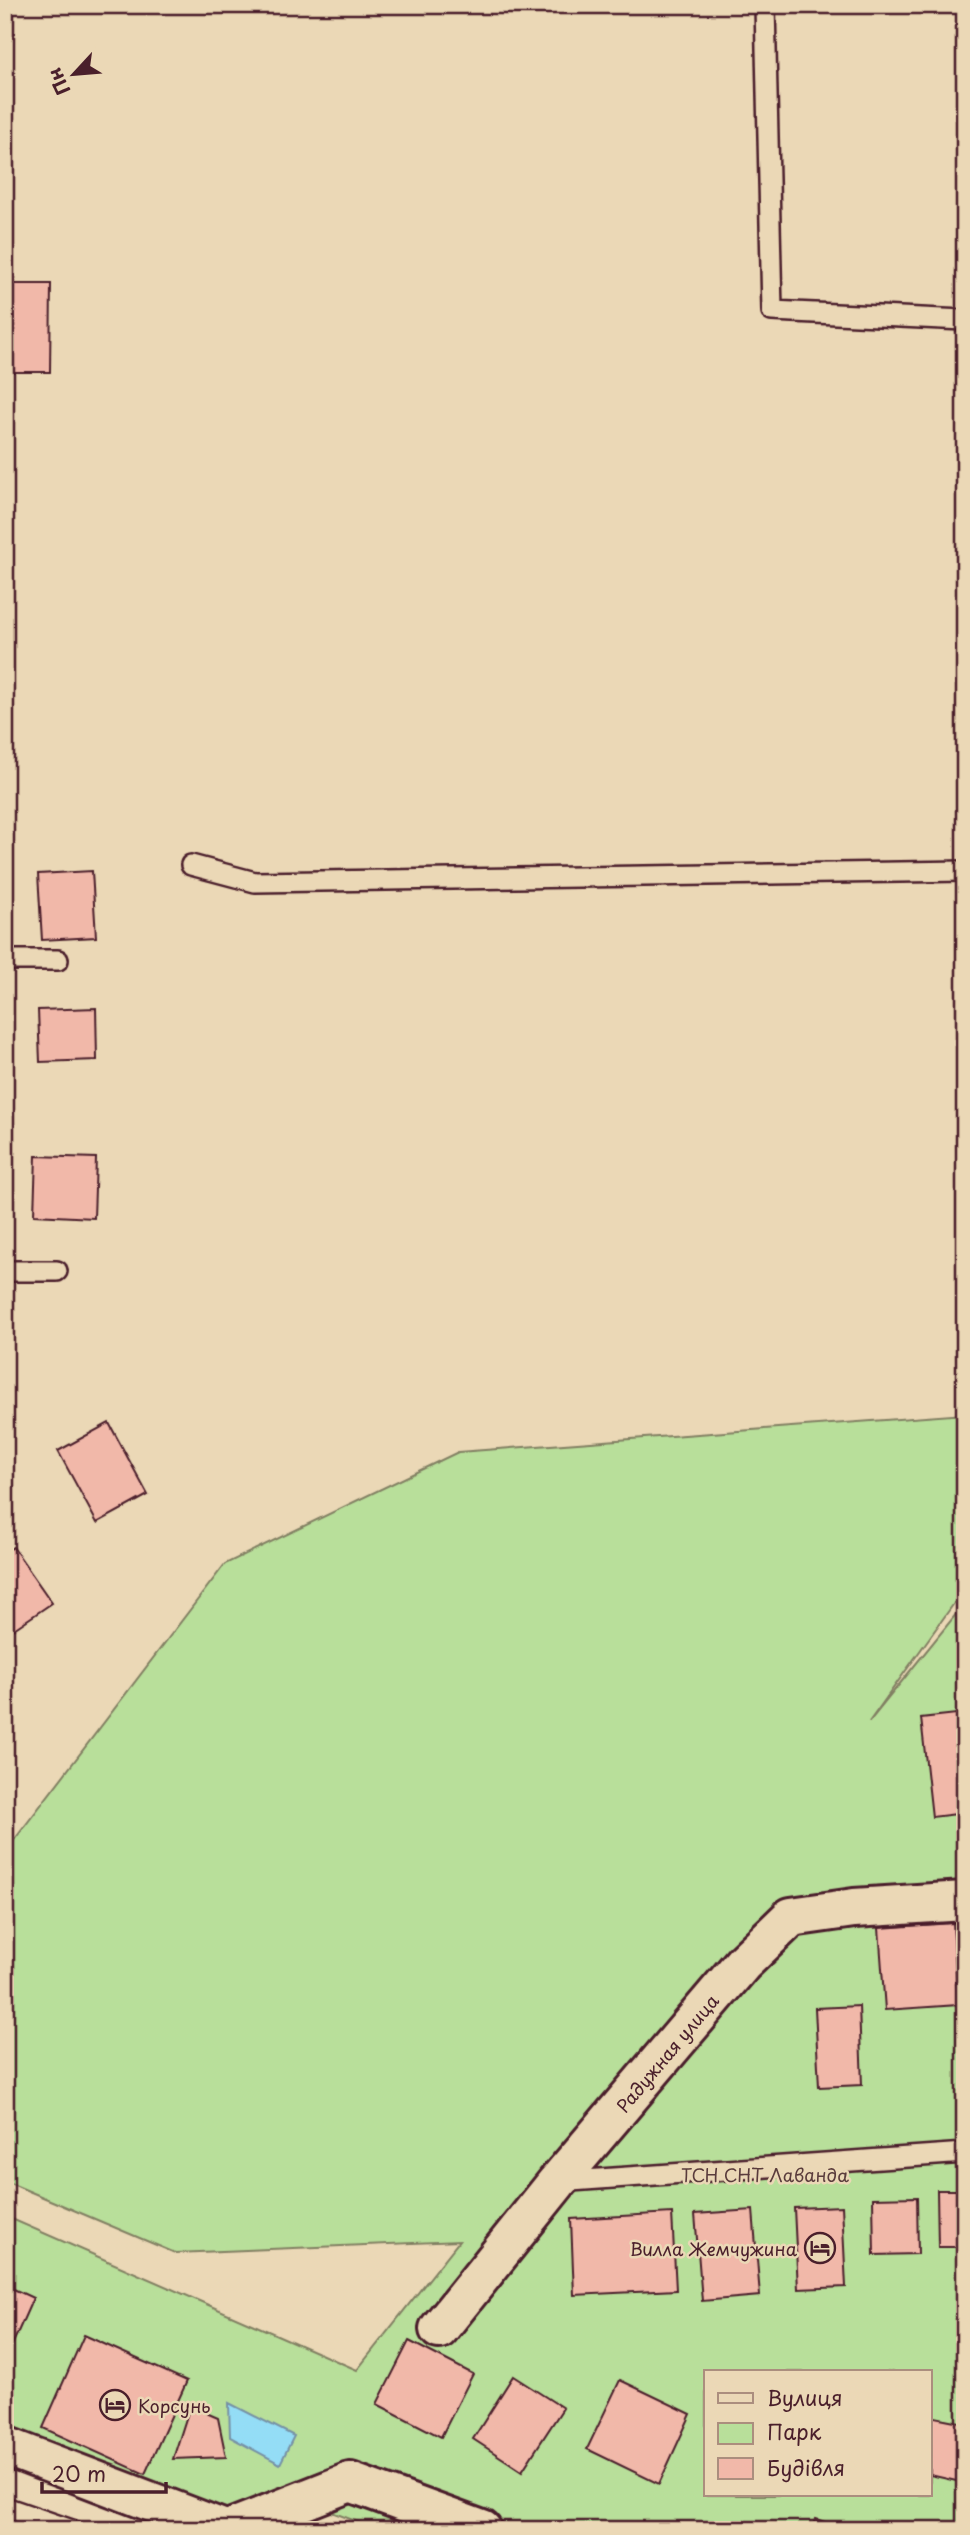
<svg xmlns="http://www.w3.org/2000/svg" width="970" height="2535" viewBox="0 0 970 2535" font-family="'Playpen Sans',sans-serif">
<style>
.green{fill:#b8df9a;stroke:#817f62;stroke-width:2;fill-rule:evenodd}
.water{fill:#94ddf6;stroke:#7691a5;stroke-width:2}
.building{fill:#f1b8a9;stroke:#4a1f2b;stroke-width:2}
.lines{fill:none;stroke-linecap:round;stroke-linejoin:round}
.service-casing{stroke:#4a1f2b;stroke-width:24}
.minor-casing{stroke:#4a1f2b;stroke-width:44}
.service{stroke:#ebd8b6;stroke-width:19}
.minor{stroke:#ebd8b6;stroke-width:38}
.labels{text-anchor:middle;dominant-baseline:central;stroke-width:5;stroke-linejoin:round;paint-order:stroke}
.street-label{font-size:18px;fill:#4a1f2b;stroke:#ebd8b6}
.park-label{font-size:18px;fill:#5a3c3c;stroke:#ebd8b6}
.poi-label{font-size:18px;fill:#4a1f2b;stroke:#ebd8b6;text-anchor:end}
</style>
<rect width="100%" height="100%" fill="#ebd8b6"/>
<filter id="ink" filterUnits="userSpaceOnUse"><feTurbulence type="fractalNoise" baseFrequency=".0143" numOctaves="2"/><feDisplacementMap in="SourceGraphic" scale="14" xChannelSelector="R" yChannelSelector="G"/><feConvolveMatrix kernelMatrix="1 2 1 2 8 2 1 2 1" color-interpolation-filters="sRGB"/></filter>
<g filter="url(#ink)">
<path class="green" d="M965,1414v174l-96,134 96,-119v927h-585l-62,-23 -142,23 -171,-63v-251l352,154 102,-129 -284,12 -170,-72v-329l220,-288 233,-112zM706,2372h224v123h-224z"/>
<polygon class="water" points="229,2403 294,2436 280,2464 230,2437"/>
<g class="building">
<polygon points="5,284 51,284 50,372 5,372"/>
<polygon points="92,871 96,937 42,940 38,874"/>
<polygon points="96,1008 97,1060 40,1062 38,1010"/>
<polygon points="36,1156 96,1158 94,1218 34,1215"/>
<polygon points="109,1423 148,1495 97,1523 58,1451"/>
<polygon points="13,1547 52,1603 8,1633 5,1629 5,1553"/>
<polygon points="965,1713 965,1813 932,1817 921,1718"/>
<polygon points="953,1923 958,2005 885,2010 879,1928"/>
<polygon points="859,2006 862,2085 819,2087 815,2008"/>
<polygon points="937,2190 965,2190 965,2247 938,2247"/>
<polygon points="917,2197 918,2254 874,2255 873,2198"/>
<polygon points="842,2206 846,2287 798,2289 794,2208"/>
<polygon points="753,2210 760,2296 702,2301 695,2214"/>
<polygon points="672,2213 676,2290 574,2295 571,2219"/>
<polygon points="5,2285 33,2298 5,2361"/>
<polygon points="84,2335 187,2381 145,2474 43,2428"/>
<polygon points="409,2341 473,2374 441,2437 377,2404"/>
<polygon points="513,2376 563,2408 522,2471 473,2439"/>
<polygon points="620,2380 691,2414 659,2484 587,2449"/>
<polygon points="190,2406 218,2418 226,2457 173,2459"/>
<polygon points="930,2416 965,2423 965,2483 930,2475"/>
<polygon points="816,2519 848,2530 813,2530"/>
</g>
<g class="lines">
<g class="service-casing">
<g id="service">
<polyline points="765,5 772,311 964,320"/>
<polyline points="191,865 255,882 965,871"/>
<polyline points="5,960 58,960"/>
<polyline points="5,1271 57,1271"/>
<polyline points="557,2182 965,2153"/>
<polyline points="5,2507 72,2530"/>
</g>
</g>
<g class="minor-casing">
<g id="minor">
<polyline points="439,2329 557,2182 743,1963 791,1917 854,1908 965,1901"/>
<polyline points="5,2446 225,2530"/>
<polyline points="228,2530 350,2482 482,2530"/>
</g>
</g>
<use href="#service" class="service"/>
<use href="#minor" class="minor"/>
</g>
</g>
<defs>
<g id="hotel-ring" transform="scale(1.575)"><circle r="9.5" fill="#ebd8b6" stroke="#4a1f2b" stroke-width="1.5"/><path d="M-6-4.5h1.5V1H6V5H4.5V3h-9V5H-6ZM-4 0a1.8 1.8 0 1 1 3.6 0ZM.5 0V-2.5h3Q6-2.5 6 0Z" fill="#4a1f2b"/></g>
</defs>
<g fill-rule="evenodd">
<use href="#hotel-ring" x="820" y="2248"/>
<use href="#hotel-ring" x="115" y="2405"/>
</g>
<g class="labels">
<g class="street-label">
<text transform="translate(667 2053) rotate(-50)">Радужная улица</text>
</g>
<g class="park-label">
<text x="765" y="2174">ТСН СНТ Лаванда</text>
</g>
<g class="poi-label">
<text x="797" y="2248">Вилла Жемчужина</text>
<text x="138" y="2405" text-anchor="start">Корсунь</text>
</g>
</g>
<rect width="970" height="2535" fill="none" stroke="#ebd8b6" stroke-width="28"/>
<rect x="14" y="14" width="942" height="2507" fill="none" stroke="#4a1f2b" stroke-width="2.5" filter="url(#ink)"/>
<rect x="704" y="2370" width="228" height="126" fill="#ebd8b6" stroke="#ab8e7e" stroke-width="2"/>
<rect x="718" y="2393" width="35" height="10" fill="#ebd8b6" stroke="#ab8e7e" stroke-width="2"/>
<text x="767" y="2406" font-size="21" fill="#4a1f2b">Вулиця</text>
<rect x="718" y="2423" width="35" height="21" fill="#b8df9a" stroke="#ab8e7e" stroke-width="2"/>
<text x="767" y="2440" font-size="21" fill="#4a1f2b">Парк</text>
<rect x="718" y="2458" width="35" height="21" fill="#f1b8a9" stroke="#ab8e7e" stroke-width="2"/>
<text x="767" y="2476" font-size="21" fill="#4a1f2b">Будівля</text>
<g transform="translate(74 74) rotate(244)" stroke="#ebd8b6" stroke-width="5" paint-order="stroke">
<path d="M0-5L12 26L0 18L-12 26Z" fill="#4a1f2b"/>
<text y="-10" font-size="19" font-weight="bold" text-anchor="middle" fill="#4a1f2b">Пн</text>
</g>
<path d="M42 2482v10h124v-10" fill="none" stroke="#4a1f2b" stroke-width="3.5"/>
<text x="52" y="2482" font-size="21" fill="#4a1f2b" stroke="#ebd8b6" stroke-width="5" paint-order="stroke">20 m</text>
</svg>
